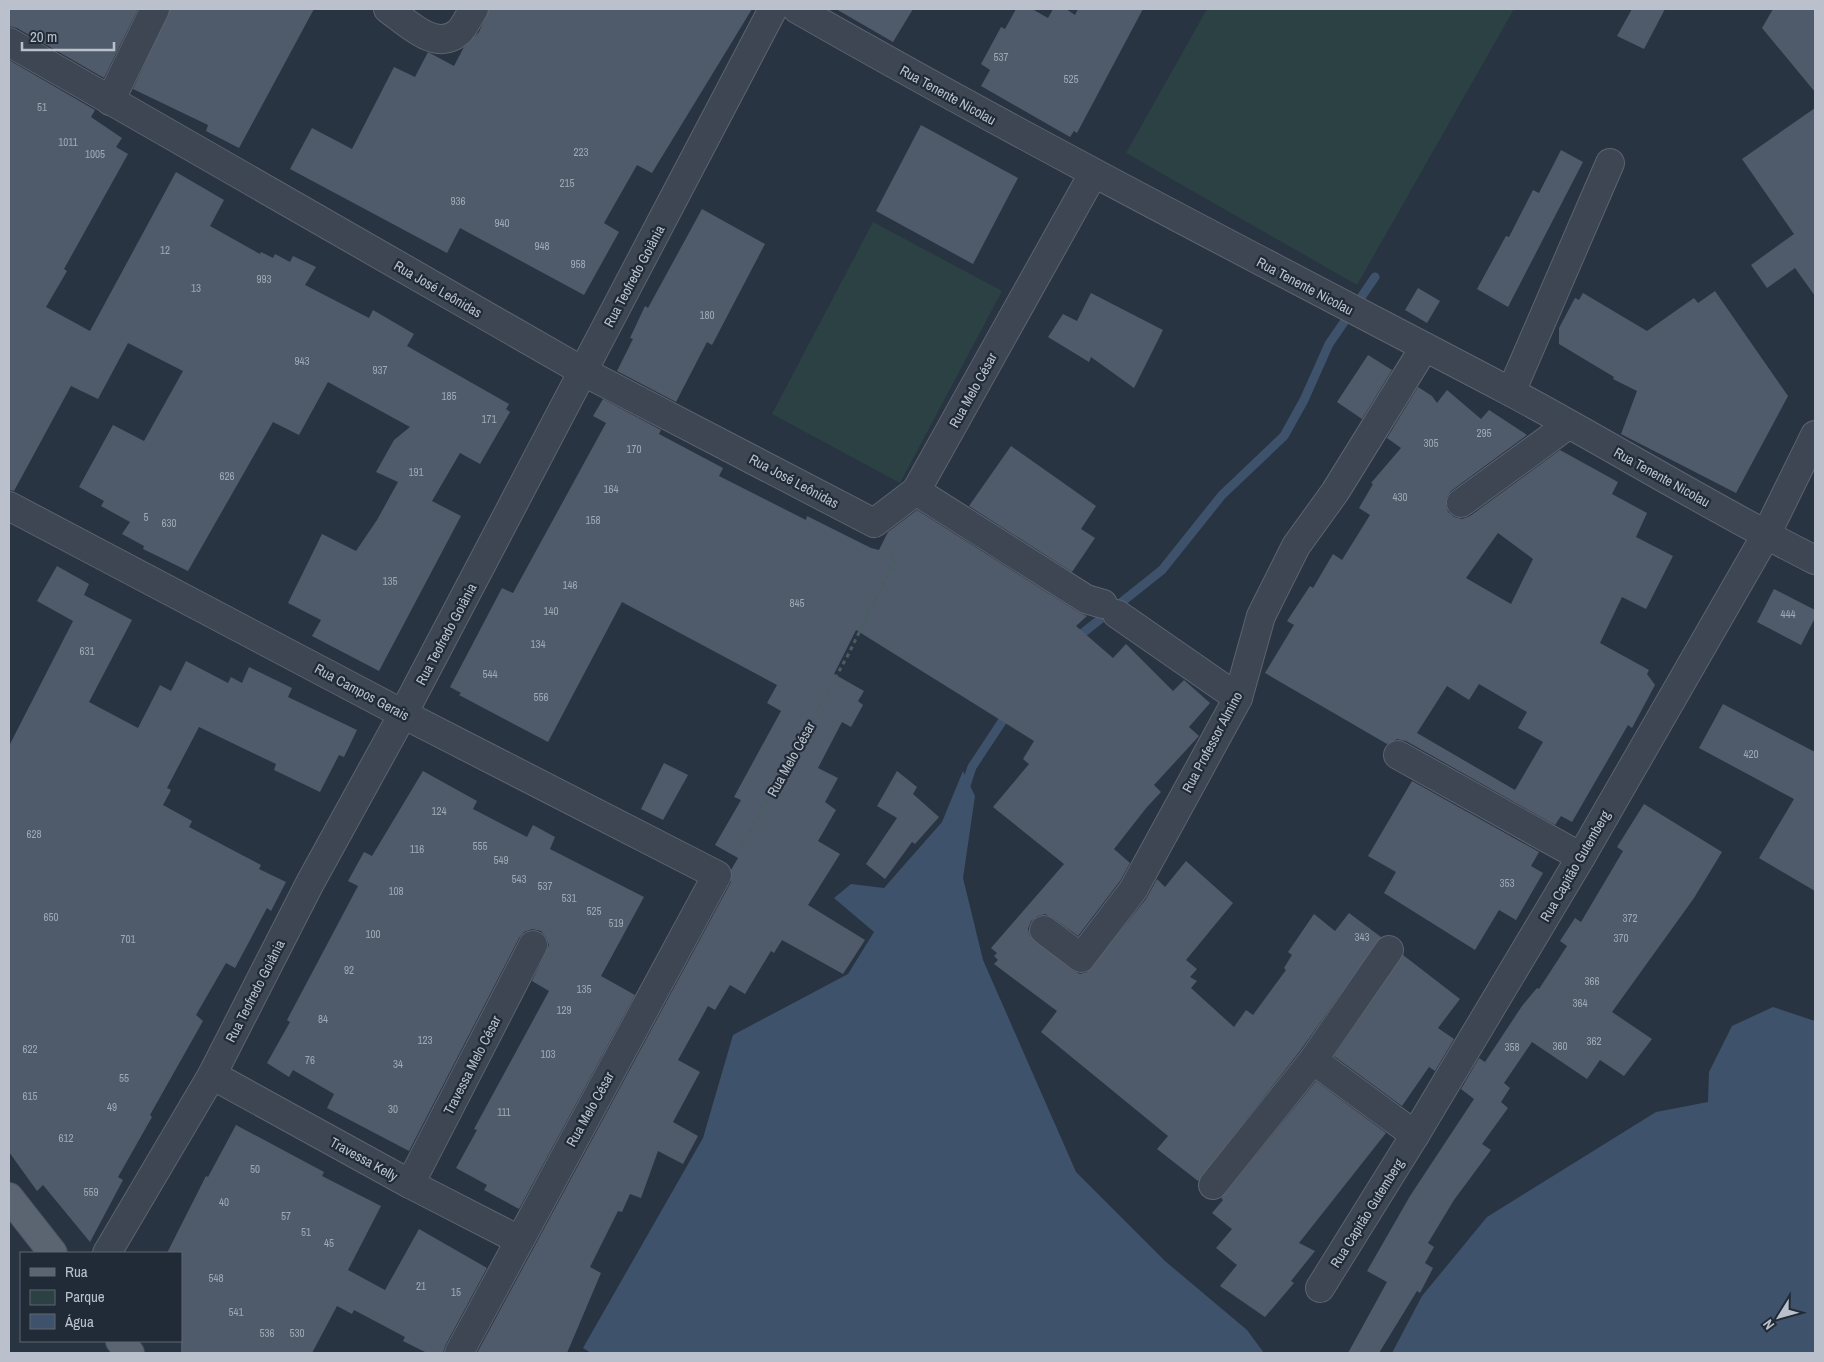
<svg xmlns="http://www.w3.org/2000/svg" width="1824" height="1362" viewBox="0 0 1824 1362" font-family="'Archivo Narrow',sans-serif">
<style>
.green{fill:#2b4143}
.water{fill:#3f526b}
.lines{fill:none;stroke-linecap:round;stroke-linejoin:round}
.stream{stroke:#3f526b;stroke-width:9}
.building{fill:#4f5b6b;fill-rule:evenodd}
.minor-casing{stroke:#5b646f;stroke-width:30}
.major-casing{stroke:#464f5b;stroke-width:30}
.path{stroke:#495e60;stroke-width:3;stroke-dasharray:4 4;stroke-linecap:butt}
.minor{stroke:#3d4652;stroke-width:28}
.major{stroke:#5b6572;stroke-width:28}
.labels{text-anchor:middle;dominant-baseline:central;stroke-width:4.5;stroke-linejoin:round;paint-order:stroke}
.number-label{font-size:11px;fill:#9fa8b4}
.street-label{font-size:14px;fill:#bac1cc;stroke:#212b38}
</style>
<rect width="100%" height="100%" fill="#293442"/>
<g class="green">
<polygon points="1207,9 1514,9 1357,285 1126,153"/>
<polygon points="873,222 1002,291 900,483 772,414"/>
</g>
<g class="water">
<polygon points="963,771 975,796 963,878 983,960 1076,1172 1165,1261 1247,1330 1264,1353 591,1353 583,1348 703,1138 733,1035 848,974 874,932 834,898 851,884 884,888 942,822"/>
<polygon points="1773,1007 1815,1021 1815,1353 1392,1353 1422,1296 1487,1217 1656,1112 1708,1102 1709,1072 1732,1026"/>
</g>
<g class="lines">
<g class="stream">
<polyline points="1074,640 1162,570 1222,495 1284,436 1304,400 1329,344 1375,277"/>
<polyline points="964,791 972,767 1009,711"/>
</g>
</g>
<g class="building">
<polygon points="9,9 138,9 104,78 17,28 9,26"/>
<polygon points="170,9 314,9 239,148 206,131 208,125 133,89"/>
<polygon points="489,9 752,9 652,173 637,165 604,223 619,232 584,295 460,228 447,253 290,169 312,128 352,149 394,67 415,77 428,52 454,66 464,47 479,32"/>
<polygon points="836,9 913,9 893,42"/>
<polygon points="1016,9 1032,9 1048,18 1053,9 1066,9 1075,15 1078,9 1143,9 1077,133 1074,131 1070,137 981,86 990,70 981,64 1001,27 1005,29"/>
<polygon points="1632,9 1665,9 1644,49 1617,36"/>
<polygon points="1773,9 1815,9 1815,92 1762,28"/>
<polygon points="9,60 95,110 91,117 122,138 116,147 128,154 64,269 67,271 46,307 90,331 176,172 224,200 210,226 260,254 261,252 273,258 275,254 290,262 293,256 316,267 305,285 369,318 373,310 414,334 407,346 509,404 506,409 510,412 480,464 460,453 432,501 461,516 379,671 312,636 321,620 288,603 322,534 356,551 377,520 398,482 376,472 394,440 410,427 328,382 299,435 273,422 188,571 143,549 144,546 122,534 130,522 101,506 104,501 79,487 113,425 144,441 183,371 128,343 98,399 71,386 14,491 9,490"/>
<polygon points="1815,108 1815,296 1795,268 1767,288 1751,265 1794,234 1742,159"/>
<polygon points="921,125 1018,178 973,264 876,211"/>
<polygon points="1561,150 1583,162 1508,307 1477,289 1506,236 1509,237 1533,190 1539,193"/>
<polygon points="702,209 765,244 712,345 707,342 676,402 617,371 633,339 630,338 645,306 648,308"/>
<polygon points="1418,288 1440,301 1427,323 1405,310"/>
<polygon points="1715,291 1788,396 1736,493 1621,434 1637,391 1613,379 1614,377 1559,344 1559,328 1575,298 1579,300 1583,293 1647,331 1694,298 1698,303"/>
<polygon points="1091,293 1163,330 1134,388 1091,357 1089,362 1048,337 1063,314 1077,321"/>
<polygon points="1368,355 1392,370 1362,419 1337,402"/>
<path d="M1418,387l14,9 5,7 10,-13 34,29 8,-9 38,25 -76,56 -4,6 -1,8 2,7 6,5 8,2 8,-3 90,-66 58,32 -6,12 35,19 -11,24 37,19 -27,53 -24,-12 -22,46 49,27 -2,4 8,11 -23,43 -4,-3 -56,97 -11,-6 -6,9 -149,-84 -9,-2 -10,5 -122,-71 29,-48 -7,-4 23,-35 3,2 20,-34 9,6 28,-45 -11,-7 14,-24 -2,-1 30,-35 -14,-10zM1498,533l35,26 -22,45 -45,-26zM1479,684l48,28 -9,16 25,14 -28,48 -98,-57 30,-47 22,14z"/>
<polygon points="603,399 661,430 659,434 723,468 719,476 806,520 807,516 871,548 879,550 888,532 917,510 1078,612 1087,616 1076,626 1113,658 1126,644 1173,691 1184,680 1210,703 1189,727 1199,736 1154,785 1161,792 1147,807 1114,849 1130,863 1120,881 1078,936 1053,918 1045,914 1038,916 1031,921 1028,929 1030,936 1072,970 1080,974 1087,972 1146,899 1157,879 1165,887 1186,861 1233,903 1186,960 1197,969 1190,977 1197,981 1191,988 1234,1027 1246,1010 1253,1015 1286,970 1284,968 1292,955 1288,952 1314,914 1335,931 1349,913 1381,937 1300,1051 1198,1181 1157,1149 1168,1136 1041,1032 1057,1011 994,964 998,960 994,956 997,953 991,948 1064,864 993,807 1029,764 1023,759 1034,741 856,630 834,674 864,691 858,701 863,705 851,727 842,722 818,768 838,778 825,802 836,810 818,841 840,854 808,905 865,940 843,974 782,940 774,953 771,951 745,994 730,985 715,1010 708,1006 678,1060 700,1072 673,1122 698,1136 683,1164 658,1151 641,1198 630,1194 622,1212 618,1211 590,1267 601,1273 567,1353 477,1353 731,882 731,870 738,858 715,845 741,800 734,797 781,711 767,703 777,685 622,602 548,742 459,695 461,693 450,687 502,588 513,593 606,423 593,416"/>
<polygon points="1011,446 1096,506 1081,529 1095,538 1072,572 969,506"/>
<polygon points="57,566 89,584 84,595 132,620 89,702 138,728 160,685 171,691 186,661 228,683 231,677 242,683 249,667 292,688 288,697 357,730 344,757 339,755 320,792 274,770 276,764 199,727 167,788 171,790 163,805 192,821 189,827 242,855 261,865 259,869 286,882 271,911 267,908 235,968 226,963 196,1015 203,1021 150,1115 152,1117 118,1177 123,1180 90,1242 43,1185 37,1191 9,1152 9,746 73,621 37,601"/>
<polygon points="1774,589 1815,610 1815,618 1801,645 1757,622"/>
<polygon points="1723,704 1815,752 1815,891 1759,858 1794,799 1699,748"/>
<polygon points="664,763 688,775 663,820 641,809"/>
<polygon points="423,771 477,801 473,809 527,837 533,825 555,837 550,849 644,897 601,976 635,995 519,1209 484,1190 487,1185 456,1168 477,1130 474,1129 549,991 532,981 549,945 546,937 541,931 532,929 524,932 519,938 409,1151 327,1108 334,1094 293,1070 289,1077 267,1063 290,1022 287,1020 358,886 348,881 364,852 372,856"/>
<polygon points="897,771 917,787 913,794 939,817 915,844 912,842 885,879 866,864 897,818 877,806"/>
<polygon points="1412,781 1539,852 1531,866 1543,873 1516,920 1499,910 1475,950 1384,893 1396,872 1368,856"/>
<polygon points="1644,804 1722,852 1694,898 1612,1012 1652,1039 1624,1076 1600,1060 1587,1079 1532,1042 1504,1083 1510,1088 1501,1102 1508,1108 1482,1144 1491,1150 1454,1200 1428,1243 1434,1247 1425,1263 1433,1268 1420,1293 1417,1291 1379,1353 1348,1353 1387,1282 1367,1271 1410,1196 1474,1099 1461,1089 1479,1058 1485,1062 1522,1006 1537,988 1539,989 1567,946 1560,941 1575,918 1581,922 1623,851 1617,847"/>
<polygon points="1403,955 1460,999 1438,1028 1454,1039 1435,1071 1429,1067 1402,1106 1334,1056"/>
<polygon points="1316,1081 1386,1133 1299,1243 1315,1251 1291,1281 1294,1283 1265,1317 1220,1286 1237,1265 1216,1248 1232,1229 1212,1213 1223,1200 1221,1198"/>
<polygon points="236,1125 324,1172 322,1176 381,1206 348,1270 385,1290 419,1229 487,1268 445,1346 443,1353 427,1353 403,1341 405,1337 354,1310 352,1314 337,1306 312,1353 181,1353 181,1253 167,1253 206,1176 208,1177"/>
</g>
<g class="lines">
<g class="minor-casing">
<g id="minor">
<path d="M388,9c19,13 48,44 71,23 6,-6 10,-16 15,-23"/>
<path d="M797,9c234,134 474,257 712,382 103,55 202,117 306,169"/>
<polyline points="9,42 584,372 874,523 916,491 1093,174"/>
<polyline points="110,101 155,9"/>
<polyline points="1511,392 1610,163"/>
<polyline points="916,491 1086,599 1103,604"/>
<polyline points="1461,503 1568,425"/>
<polyline points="9,506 403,714 717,875 459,1353"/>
<polyline points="1117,614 1238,698"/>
<polyline points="1398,755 1581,857"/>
<polyline points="1044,930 1081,958 1133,890 1238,698 1261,616 1296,546 1335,492 1424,348"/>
<polyline points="1313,1060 1415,1135"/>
<polyline points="212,1075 410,1184 519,1240"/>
<polyline points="410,1184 533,945"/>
<polyline points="1213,1185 1313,1060 1389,950"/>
<polyline points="107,1253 212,1075 310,883 403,714 773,9"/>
<polyline points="1320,1288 1415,1135 1581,857 1766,535 1815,435"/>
</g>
</g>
<g class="major-casing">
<g id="major">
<polyline points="9,1197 53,1253"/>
<polyline points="120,1341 130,1353"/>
</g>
</g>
<polyline class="path" points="738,853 848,655 894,562 888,548"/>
<use href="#minor" class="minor"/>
<use href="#major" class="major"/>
</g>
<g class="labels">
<g class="number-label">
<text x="1001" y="57">537</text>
<text x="1071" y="79">525</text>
<text x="42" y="107">51</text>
<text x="68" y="142">1011</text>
<text x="581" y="152">223</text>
<text x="95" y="154">1005</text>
<text x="567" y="183">215</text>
<text x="458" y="201">936</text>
<text x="502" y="223">940</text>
<text x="542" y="246">948</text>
<text x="165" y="250">12</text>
<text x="578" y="264">958</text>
<text x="264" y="279">993</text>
<text x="196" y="288">13</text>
<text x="707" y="315">180</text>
<text x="302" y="361">943</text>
<text x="380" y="370">937</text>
<text x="449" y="396">185</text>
<text x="489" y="419">171</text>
<text x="1484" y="433">295</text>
<text x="1431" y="443">305</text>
<text x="634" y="449">170</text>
<text x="416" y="472">191</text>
<text x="227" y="476">626</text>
<text x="611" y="489">164</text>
<text x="1400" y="497">430</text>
<text x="146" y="517">5</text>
<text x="593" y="520">158</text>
<text x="169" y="523">630</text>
<text x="390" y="581">135</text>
<text x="570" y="585">146</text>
<text x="797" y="603">845</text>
<text x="551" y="611">140</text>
<text x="1788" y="614">444</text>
<text x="538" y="644">134</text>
<text x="87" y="651">631</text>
<text x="490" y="674">544</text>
<text x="541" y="697">556</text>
<text x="1751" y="754">420</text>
<text x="439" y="811">124</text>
<text x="34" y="834">628</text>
<text x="480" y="846">555</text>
<text x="417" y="849">116</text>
<text x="501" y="860">549</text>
<text x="519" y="879">543</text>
<text x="1507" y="883">353</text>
<text x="545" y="886">537</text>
<text x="396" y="891">108</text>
<text x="569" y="898">531</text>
<text x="594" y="911">525</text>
<text x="51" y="917">650</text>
<text x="1630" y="918">372</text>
<text x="616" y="923">519</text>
<text x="373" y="934">100</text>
<text x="1362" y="937">343</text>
<text x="1621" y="938">370</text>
<text x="128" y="939">701</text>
<text x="349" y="970">92</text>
<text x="1592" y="981">366</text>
<text x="584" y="989">135</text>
<text x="1580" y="1003">364</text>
<text x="564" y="1010">129</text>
<text x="323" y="1019">84</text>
<text x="425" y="1040">123</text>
<text x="1594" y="1041">362</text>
<text x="1560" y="1046">360</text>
<text x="1512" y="1047">358</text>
<text x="30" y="1049">622</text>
<text x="548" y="1054">103</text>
<text x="310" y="1060">76</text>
<text x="398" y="1064">34</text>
<text x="124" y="1078">55</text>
<text x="30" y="1096">615</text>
<text x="112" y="1107">49</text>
<text x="393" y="1109">30</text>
<text x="504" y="1112">111</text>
<text x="66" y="1138">612</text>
<text x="255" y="1169">50</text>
<text x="91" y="1192">559</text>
<text x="224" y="1202">40</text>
<text x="286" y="1216">57</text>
<text x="306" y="1232">51</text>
<text x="329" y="1243">45</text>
<text x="216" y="1278">548</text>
<text x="421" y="1286">21</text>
<text x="456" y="1292">15</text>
<text x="236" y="1312">541</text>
<text x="267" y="1333">536</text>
<text x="297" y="1333">530</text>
</g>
<g class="street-label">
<text transform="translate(948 95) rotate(29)">Rua Tenente Nicolau</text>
<text transform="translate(634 276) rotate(-62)">Rua Teofredo Goiânia</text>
<text transform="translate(1305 286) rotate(28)">Rua Tenente Nicolau</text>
<text transform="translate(438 289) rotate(30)">Rua José Leônidas</text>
<text transform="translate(973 390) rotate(-61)">Rua Melo César</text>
<text transform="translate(1662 477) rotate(29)">Rua Tenente Nicolau</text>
<text transform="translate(794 481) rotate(28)">Rua José Leônidas</text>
<text transform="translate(446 634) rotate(-62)">Rua Teofredo Goiânia</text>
<text transform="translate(362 692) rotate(28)">Rua Campos Gerais</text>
<text transform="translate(1212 742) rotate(-62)">Rua Professor Almino</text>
<text transform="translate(791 759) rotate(-61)">Rua Melo César</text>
<text transform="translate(1575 866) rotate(-60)">Rua Capitão Gutemberg</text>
<text transform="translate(255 991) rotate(-63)">Rua Teofredo Goiânia</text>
<text transform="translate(472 1065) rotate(-63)">Travessa Melo César</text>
<text transform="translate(590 1109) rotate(-61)">Rua Melo César</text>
<text transform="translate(364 1159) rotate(29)">Travessa Kelly</text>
<text transform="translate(1367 1213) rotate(-58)">Rua Capitão Gutemberg</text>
</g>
</g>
<rect width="1824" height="1362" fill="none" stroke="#bac1cc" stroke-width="20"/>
<rect x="20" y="1252" width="162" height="90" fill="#212b38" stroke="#5e6773"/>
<rect x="30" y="1268" width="25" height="8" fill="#5b6572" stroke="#5e6773"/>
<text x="65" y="1277" font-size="15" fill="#bac1cc">Rua</text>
<rect x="30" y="1290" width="25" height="15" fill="#2b4143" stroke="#5e6773"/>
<text x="65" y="1302" font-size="15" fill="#bac1cc">Parque</text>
<rect x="30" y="1314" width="25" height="15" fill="#3f526b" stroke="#5e6773"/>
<text x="65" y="1327" font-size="15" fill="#bac1cc">Água</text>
<g transform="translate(1779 1317) rotate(233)" stroke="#212b38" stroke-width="4" paint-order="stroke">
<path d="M0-4L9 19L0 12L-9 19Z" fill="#bac1cc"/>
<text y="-8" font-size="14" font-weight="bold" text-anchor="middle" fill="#bac1cc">N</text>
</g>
<path d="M22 42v8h92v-8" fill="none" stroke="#bac1cc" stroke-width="2.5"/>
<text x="30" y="42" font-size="15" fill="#bac1cc" stroke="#212b38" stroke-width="4" paint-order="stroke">20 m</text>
</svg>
